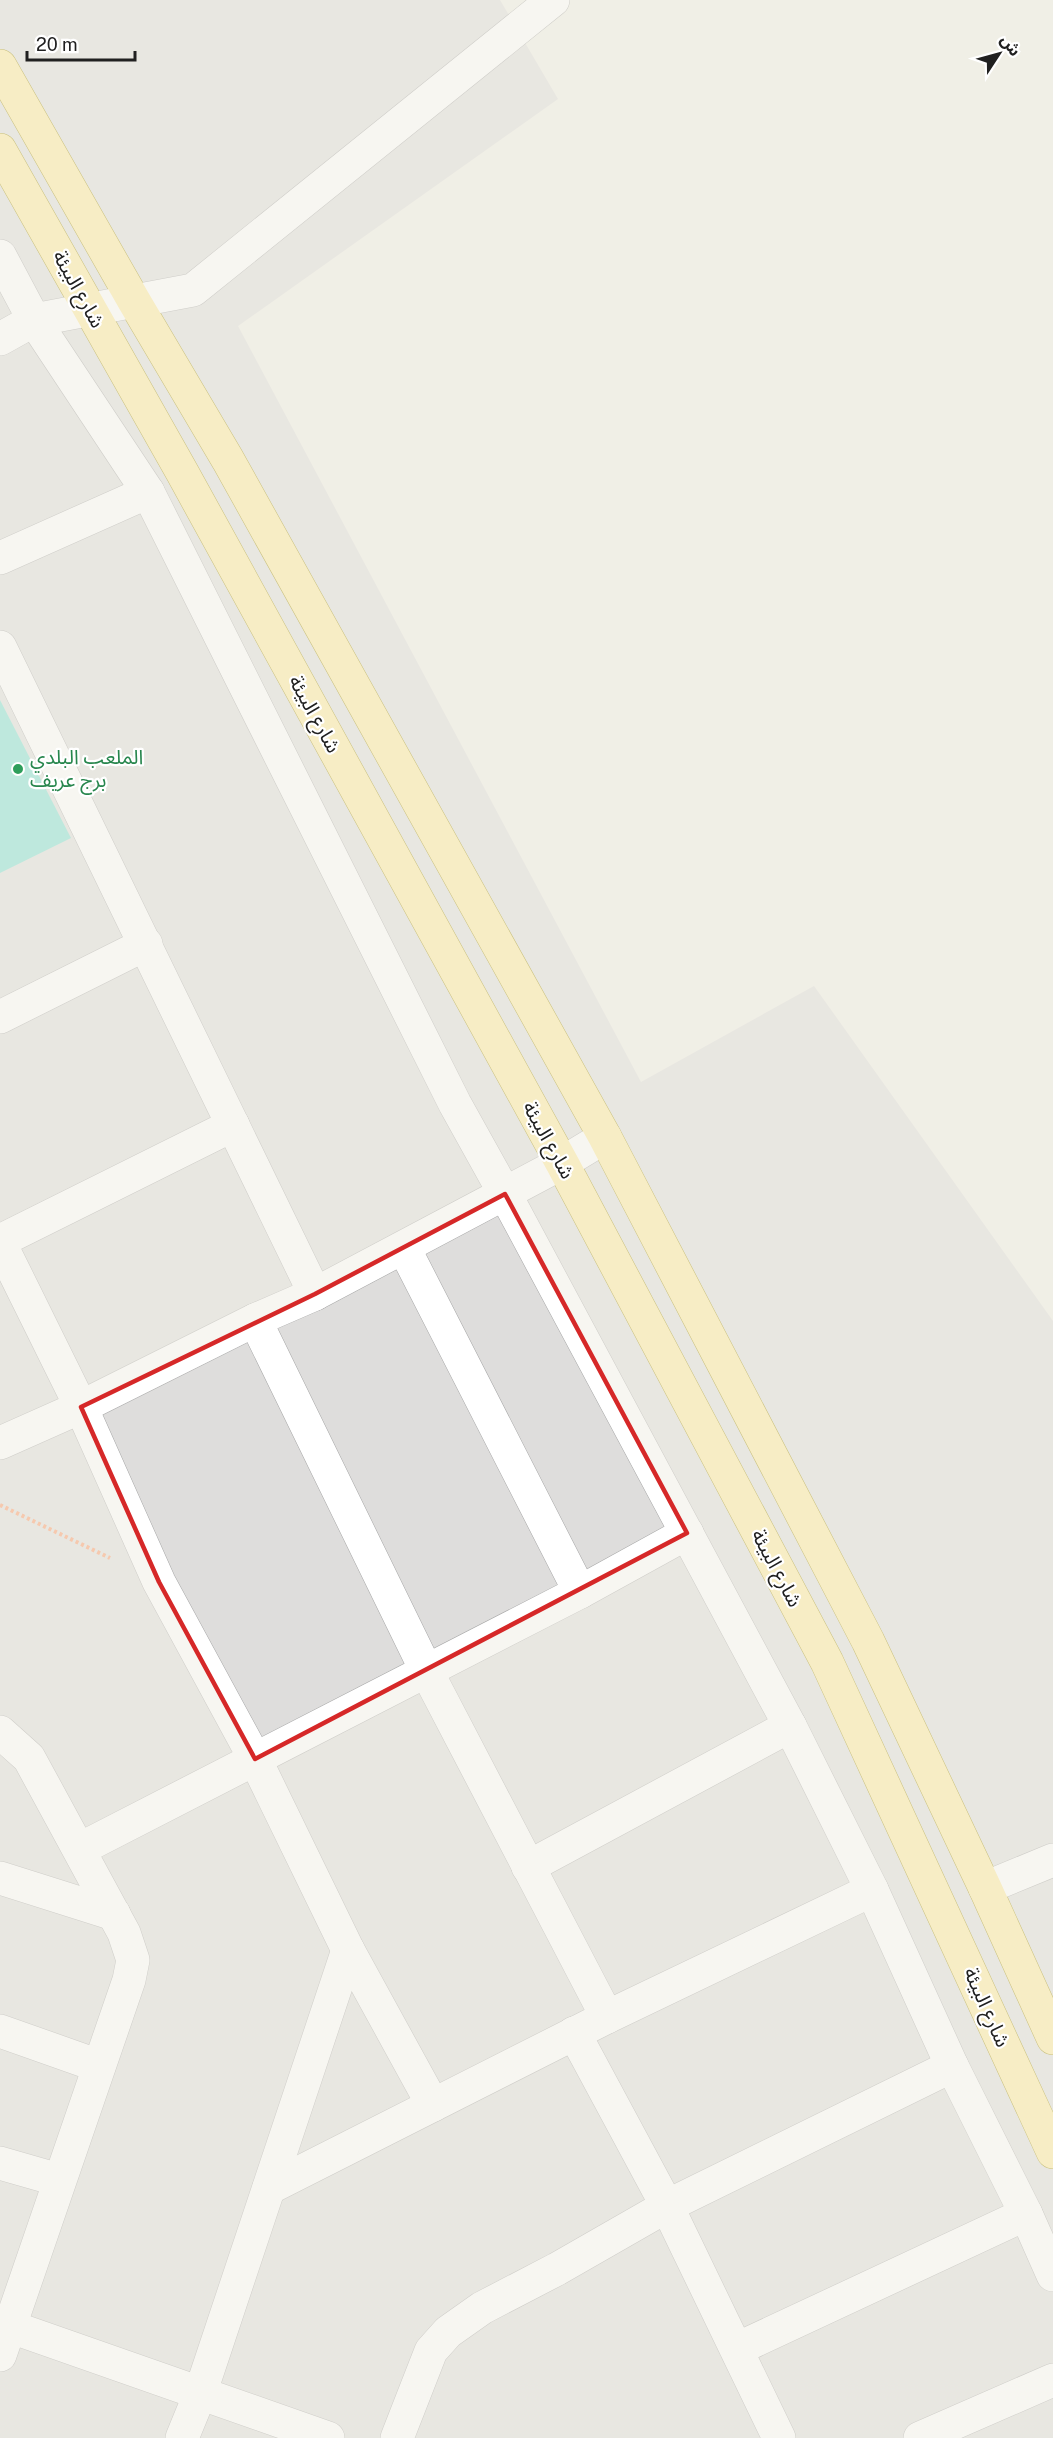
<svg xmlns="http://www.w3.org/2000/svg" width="1053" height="2438" viewBox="0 0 1053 2438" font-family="'Public Sans','Noto Sans Arabic',sans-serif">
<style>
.residential{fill:#dedddc}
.pitch{fill:#82e1d2}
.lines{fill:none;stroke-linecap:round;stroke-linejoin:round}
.minor-casing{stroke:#a7a7a7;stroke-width:34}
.major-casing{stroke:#9b8b00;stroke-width:34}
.path{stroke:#fc9b6b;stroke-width:4;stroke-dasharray:3 3;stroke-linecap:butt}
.minor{stroke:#fff;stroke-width:33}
.major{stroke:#feea9e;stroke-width:33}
.marked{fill:none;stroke:#d62828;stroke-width:4.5;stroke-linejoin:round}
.leisure-dot{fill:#2e9e5b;stroke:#fff;stroke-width:2}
.labels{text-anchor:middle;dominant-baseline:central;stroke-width:4.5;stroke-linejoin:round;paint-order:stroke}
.street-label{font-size:20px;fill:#202020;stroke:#fff}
.leisure-label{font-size:20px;fill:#27864d;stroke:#fff;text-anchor:start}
</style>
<rect width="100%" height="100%" fill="#f0efe6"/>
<polygon class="residential" points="0,0 500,0 558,99 238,326 641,1082 814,986 1053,1321 1053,2438 0,2438"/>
<polygon class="pitch" points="0,700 71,838 0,873"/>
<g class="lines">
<g class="minor-casing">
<g id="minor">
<polyline points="0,256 34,320 148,492 455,1104 505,1194 790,1726 872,1890 952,2066 1026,2214 1053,2275"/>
<polyline points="0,339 34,320 193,290 553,0"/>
<polyline points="0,558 148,492"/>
<polyline points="0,647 315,1294"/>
<polyline points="0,1017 146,944"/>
<polyline points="0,1241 233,1125"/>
<polyline points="0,1243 81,1407 159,1582 255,1759 348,1950 433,2105"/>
<polyline points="404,1248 580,1592"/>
<polyline points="255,1320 427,1672 607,2017"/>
<polyline points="0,1443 81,1407 255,1320 315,1294 562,1163 605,1137"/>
<polyline points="0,1732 29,1758 124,1933 133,1960 129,1980 0,2355"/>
<polyline points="80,1849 580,1592 687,1533"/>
<polyline points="528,1867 790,1726"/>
<polyline points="0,1878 114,1914"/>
<polyline points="985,1888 1053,1860"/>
<polyline points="0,2031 99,2066"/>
<polyline points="574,2033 667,2206 779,2438"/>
<polyline points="0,2163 59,2180"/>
<polyline points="269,2188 607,2017 872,1890"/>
<polyline points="0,2323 328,2438"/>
<polyline points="737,2349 1026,2214"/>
<polyline points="182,2438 200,2394 348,1950"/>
<polyline points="397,2438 431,2351 448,2332 482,2308 557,2269 667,2206 952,2066"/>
<polyline points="920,2438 1053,2380"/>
</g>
</g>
<g class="major-casing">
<g id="major">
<polyline points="0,66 134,301 228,460 605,1137 868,1641 985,1888 1053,2038"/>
<polyline points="0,150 182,472 562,1163 827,1662 1053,2152"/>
</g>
</g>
<polyline class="path" points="0,1505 110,1558"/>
<use href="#minor" class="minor"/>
<use href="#major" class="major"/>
</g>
<path d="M0 0H1053V2438H0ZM505,1194l182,339 -432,226 -96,-177 -78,-175 234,-113z" fill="#f0efe6" fill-opacity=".55" fill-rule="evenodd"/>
<path class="marked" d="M505,1194l182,339 -432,226 -96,-177 -78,-175 234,-113z"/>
<circle class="leisure-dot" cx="18" cy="769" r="6"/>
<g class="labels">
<g class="street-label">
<text transform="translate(79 289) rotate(61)">شارع البيئة</text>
<text transform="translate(315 714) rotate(61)">شارع البيئة</text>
<text transform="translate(549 1140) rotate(61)">شارع البيئة</text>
<text transform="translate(777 1568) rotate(62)">شارع البيئة</text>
<text transform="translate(987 2007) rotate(66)">شارع البيئة</text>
</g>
<g class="leisure-label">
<text x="30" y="757">الملعب البلدي<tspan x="30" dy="23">برج عريف</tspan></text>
</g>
</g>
<g transform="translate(999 54) rotate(54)" stroke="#ffffff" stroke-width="4.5" paint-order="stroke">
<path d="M0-4.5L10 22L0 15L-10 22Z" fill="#202020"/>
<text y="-9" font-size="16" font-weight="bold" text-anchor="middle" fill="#202020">ش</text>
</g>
<path d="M27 51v9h108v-9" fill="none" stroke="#202020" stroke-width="3"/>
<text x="36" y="51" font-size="18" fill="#202020" stroke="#ffffff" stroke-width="4.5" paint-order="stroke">20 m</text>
</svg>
